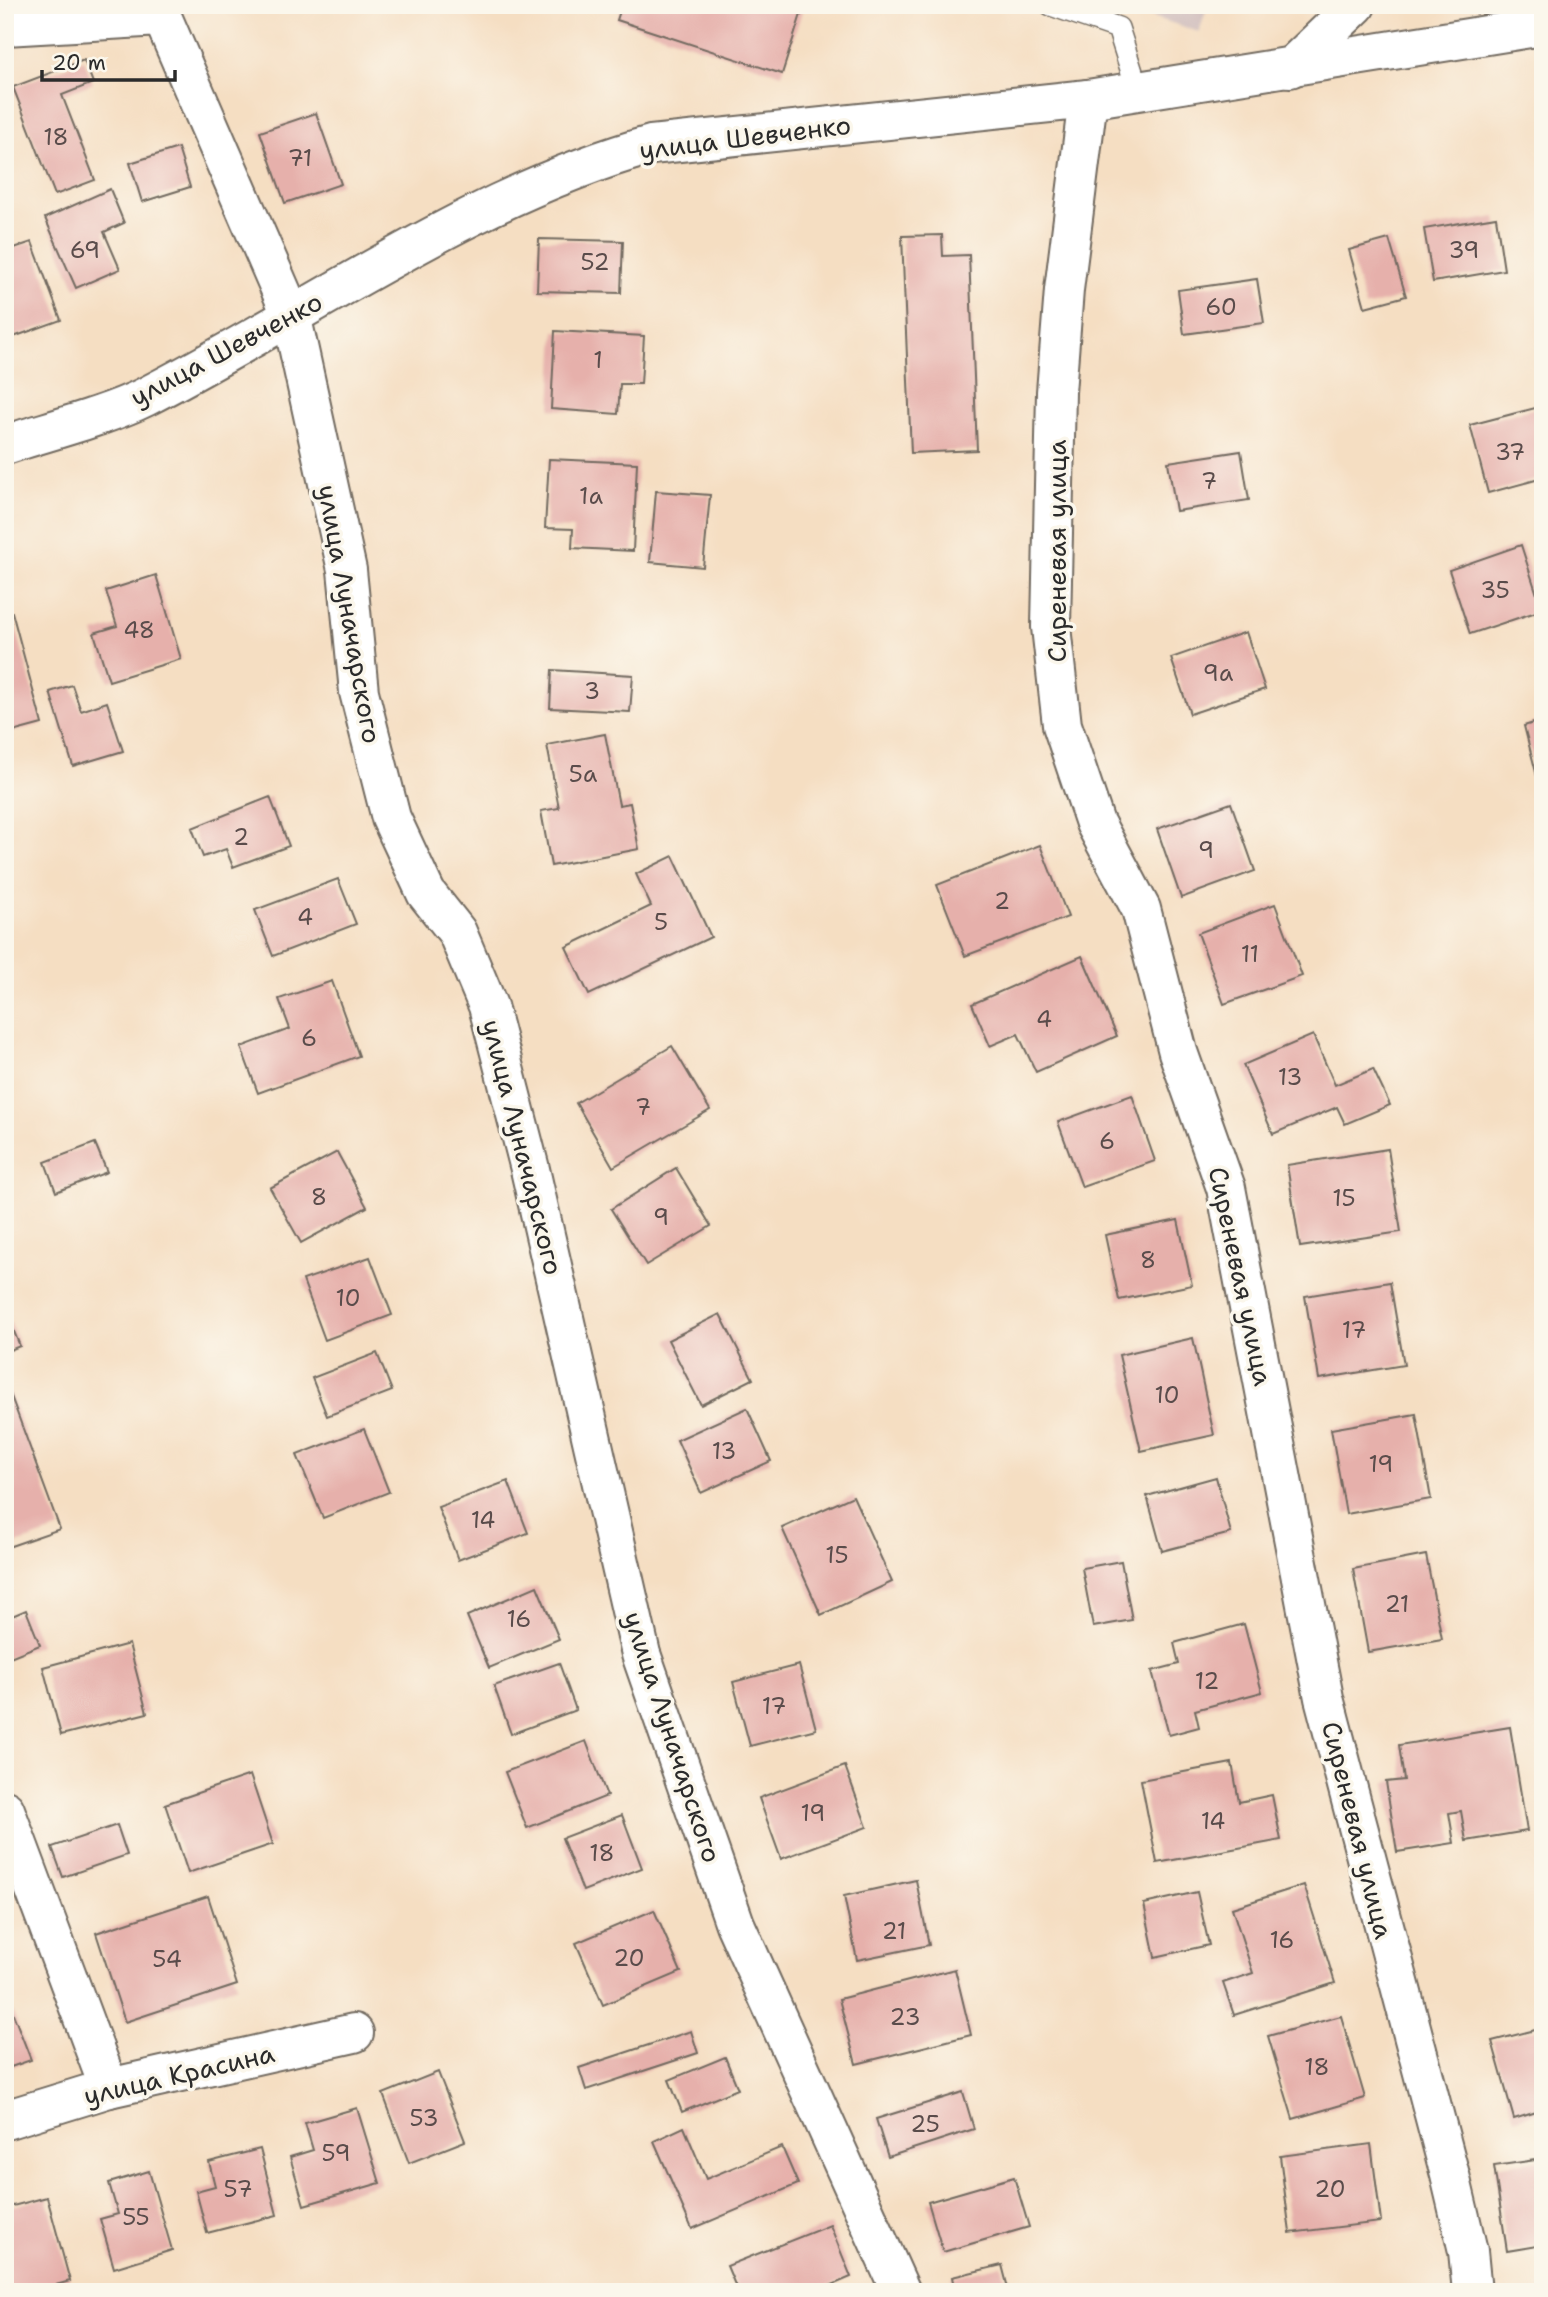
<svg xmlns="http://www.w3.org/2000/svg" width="1548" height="2297" viewBox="0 0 1548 2297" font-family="'Shantell Sans',sans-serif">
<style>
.industrial{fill:#d1bfbe}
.building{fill:#e6b0ab}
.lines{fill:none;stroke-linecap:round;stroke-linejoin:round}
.service-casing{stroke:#726a60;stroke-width:24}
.minor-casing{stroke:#726a60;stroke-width:42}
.service{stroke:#fff;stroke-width:21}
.minor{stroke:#fff;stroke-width:38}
.labels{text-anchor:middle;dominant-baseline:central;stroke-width:7;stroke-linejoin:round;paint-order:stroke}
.number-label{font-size:23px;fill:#5a4c4b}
.street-label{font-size:26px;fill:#2b2b2b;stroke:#fbf7ec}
</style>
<rect width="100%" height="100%" fill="#fbf7ec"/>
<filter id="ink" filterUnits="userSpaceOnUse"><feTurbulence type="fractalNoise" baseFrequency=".0143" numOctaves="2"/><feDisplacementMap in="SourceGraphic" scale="14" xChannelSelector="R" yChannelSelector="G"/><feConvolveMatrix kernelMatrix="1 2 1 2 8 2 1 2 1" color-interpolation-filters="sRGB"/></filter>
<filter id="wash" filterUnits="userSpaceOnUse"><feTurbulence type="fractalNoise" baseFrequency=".00686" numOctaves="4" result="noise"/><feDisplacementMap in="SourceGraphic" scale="28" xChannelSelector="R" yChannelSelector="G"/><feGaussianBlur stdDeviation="1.57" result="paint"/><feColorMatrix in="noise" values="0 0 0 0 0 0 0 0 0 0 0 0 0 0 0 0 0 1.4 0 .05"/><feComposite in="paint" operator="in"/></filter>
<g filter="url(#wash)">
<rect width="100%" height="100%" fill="#f5dec2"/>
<polygon class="industrial" points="1117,5 1208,5 1199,32"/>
<g id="blocks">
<g class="building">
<polygon points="622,5 793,5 803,8 782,74 617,20"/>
<polygon points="84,60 93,83 62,95 95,180 55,195 13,87"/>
<polygon points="316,113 341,184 285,203 260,132"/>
<polygon points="178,148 190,187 142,202 130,163"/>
<polygon points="110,189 124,223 104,232 120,269 76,288 45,218"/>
<polygon points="1496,217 1504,270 1433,282 1424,229"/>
<polygon points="942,235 943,256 969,255 977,450 911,453 902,236"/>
<polygon points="539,239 623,241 621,293 537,291"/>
<polygon points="1389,239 1406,296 1365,307 1349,250"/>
<polygon points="32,242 61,320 5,340 5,251"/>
<polygon points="1257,279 1264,323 1184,334 1178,290"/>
<polygon points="555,331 644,336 641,384 620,384 618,414 551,409"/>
<polygon points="1543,406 1543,478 1488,493 1470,425"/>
<polygon points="1241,451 1249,500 1176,511 1168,462"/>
<polygon points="549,459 637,463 633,551 572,548 573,529 545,528"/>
<polygon points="656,491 710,495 703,567 650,562"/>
<polygon points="1521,545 1542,610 1470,634 1449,570"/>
<polygon points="156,575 181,659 109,681 94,633 117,626 106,591"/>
<polygon points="12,612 42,724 5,734 5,613"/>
<polygon points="1246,632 1265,689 1190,714 1171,658"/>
<polygon points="552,670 633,675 630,712 550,708"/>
<polygon points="72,685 81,711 107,702 123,751 73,766 50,692"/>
<polygon points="1543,720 1543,783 1539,784 1524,726"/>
<polygon points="605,734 619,805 630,803 639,849 551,866 541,811 559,808 547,745"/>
<polygon points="270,797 289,846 233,867 226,849 203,857 192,828"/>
<polygon points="1231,803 1255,871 1181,898 1157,829"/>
<polygon points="1040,845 1068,917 965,956 937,885"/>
<polygon points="673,856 711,937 589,995 566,947 651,906 636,874"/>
<polygon points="338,879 356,924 273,956 255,910"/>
<polygon points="1275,904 1302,976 1224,1004 1198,933"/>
<polygon points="1082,956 1117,1036 1036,1072 1018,1034 990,1046 972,1004"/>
<polygon points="332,981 359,1056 258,1093 241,1047 290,1029 279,999"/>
<polygon points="1313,1035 1335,1085 1373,1069 1390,1105 1345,1124 1337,1107 1273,1134 1243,1065"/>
<polygon points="672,1046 710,1110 613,1167 576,1103"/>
<polygon points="1132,1095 1155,1161 1082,1187 1058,1122"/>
<polygon points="95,1143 107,1172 56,1192 45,1162"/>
<polygon points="1388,1149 1401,1232 1300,1247 1287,1165"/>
<polygon points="337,1152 367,1207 301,1243 270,1188"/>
<polygon points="676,1168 711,1226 646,1265 611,1209"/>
<polygon points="1178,1220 1192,1285 1119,1300 1105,1235"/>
<polygon points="370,1257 392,1315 325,1340 303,1280"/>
<polygon points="1390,1282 1404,1365 1319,1379 1305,1296"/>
<polygon points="5,1310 20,1346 5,1352"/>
<polygon points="720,1314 753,1379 701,1405 668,1340"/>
<polygon points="1193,1338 1214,1435 1141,1451 1119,1355"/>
<polygon points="377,1353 392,1391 327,1416 312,1378"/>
<polygon points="5,1380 60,1529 5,1548"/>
<polygon points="747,1408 771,1461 701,1493 677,1440"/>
<polygon points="1416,1414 1431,1499 1346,1514 1331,1429"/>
<polygon points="364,1429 389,1492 323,1518 297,1455"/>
<polygon points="1216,1477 1231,1533 1162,1551 1147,1496"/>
<polygon points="508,1481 528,1533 458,1560 438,1507"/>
<polygon points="853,1496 892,1582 821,1615 782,1528"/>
<polygon points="1426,1555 1442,1639 1368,1652 1353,1569"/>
<polygon points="1121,1561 1132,1620 1093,1627 1082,1568"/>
<polygon points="537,1586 559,1639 489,1668 467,1616"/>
<polygon points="26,1610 40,1645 5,1659 5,1619"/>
<polygon points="1244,1624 1262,1692 1195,1710 1199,1727 1169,1735 1152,1671 1179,1664 1174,1643"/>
<polygon points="129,1644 147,1713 61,1735 43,1667"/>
<polygon points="559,1663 576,1710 511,1734 494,1686"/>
<polygon points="799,1665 816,1729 750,1746 733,1682"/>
<polygon points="1510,1727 1527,1831 1466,1841 1461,1811 1449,1813 1454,1843 1397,1852 1386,1782 1404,1780 1399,1745"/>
<polygon points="586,1741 607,1796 527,1828 505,1772"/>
<polygon points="1232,1763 1239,1802 1272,1795 1281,1840 1157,1863 1141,1780"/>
<polygon points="845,1766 867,1827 781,1859 759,1798"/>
<polygon points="250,1775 273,1844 188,1873 165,1804"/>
<polygon points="622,1815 642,1868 583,1891 562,1838"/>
<polygon points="117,1825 127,1855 63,1877 52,1847"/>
<polygon points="916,1880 929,1945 857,1960 844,1896"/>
<polygon points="1304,1885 1335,1983 1234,2015 1223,1983 1253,1973 1232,1908"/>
<polygon points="1197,1892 1209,1945 1155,1957 1144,1904"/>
<polygon points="208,1896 237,1985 125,2022 96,1933"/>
<polygon points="654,1910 681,1972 603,2005 576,1943"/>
<polygon points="955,1969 971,2035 856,2064 839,1999"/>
<polygon points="5,1993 31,2060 5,2069"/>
<polygon points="1341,2016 1365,2098 1293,2119 1268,2036"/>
<polygon points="1543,2028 1543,2110 1514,2119 1492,2041"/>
<polygon points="691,2031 698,2053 586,2090 579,2068"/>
<polygon points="725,2057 738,2089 682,2112 669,2080"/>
<polygon points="438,2072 465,2141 409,2163 383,2094"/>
<polygon points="963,2092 974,2129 888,2157 876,2119"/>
<polygon points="357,2108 380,2183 304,2205 290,2157 313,2150 305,2123"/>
<polygon points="684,2127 706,2179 782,2147 798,2184 692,2229 654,2141"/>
<polygon points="1371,2144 1381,2222 1290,2233 1280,2156"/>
<polygon points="260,2149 277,2215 207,2233 196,2191 215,2186 209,2162"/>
<polygon points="1543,2159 1543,2245 1507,2251 1494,2166"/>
<polygon points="149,2171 172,2250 114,2268 100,2219 118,2214 109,2183"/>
<polygon points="1014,2177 1029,2227 943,2252 928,2202"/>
<polygon points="47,2197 70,2281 31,2292 5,2292 5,2208"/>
<polygon points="830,2225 851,2277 816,2292 738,2292 727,2266"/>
<polygon points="1002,2265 1009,2292 955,2292 952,2277"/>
</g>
</g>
</g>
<g filter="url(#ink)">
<use href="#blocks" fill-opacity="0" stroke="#726a60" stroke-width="2"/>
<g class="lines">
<g class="service-casing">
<polyline id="service" points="1051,5 1118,28 1138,91"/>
</g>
<g class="minor-casing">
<g id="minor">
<polyline points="157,5 291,314 347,570 359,692 391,818 426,893 457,932 488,1006 529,1165 641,1654 735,1924 901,2292"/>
<polyline points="5,26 161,17"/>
<polyline points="1290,68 1356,5"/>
<polyline points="1088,99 1064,290 1056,392 1051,627 1062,725 1095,823 1141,909 1178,1052 1226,1188 1324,1698 1450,2175 1468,2251 1472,2292"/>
<path d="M5,445c42,-14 102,-29 140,-48 166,-85 326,-202 506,-252l437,-46 455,-73"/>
<polyline points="5,1810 109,2088"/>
<polyline points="5,2120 109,2088 354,2033"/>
</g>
</g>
<use href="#service" class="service"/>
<use href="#minor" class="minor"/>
</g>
</g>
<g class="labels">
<g class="number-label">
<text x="56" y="137">18</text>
<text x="300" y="158">71</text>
<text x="85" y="250">69</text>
<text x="1464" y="250">39</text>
<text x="595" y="262">52</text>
<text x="1221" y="307">60</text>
<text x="598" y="360">1</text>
<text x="1510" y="452">37</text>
<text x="1209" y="481">7</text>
<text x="591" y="496">1а</text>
<text x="1495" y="590">35</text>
<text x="139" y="630">48</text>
<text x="1218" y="673">9а</text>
<text x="592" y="691">3</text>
<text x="583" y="774">5а</text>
<text x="241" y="837">2</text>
<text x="1206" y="850">9</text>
<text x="1002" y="901">2</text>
<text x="305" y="917">4</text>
<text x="661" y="922">5</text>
<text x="1250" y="954">11</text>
<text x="1044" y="1019">4</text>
<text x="309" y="1038">6</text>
<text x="1290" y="1077">13</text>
<text x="643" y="1107">7</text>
<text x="1107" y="1141">6</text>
<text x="319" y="1197">8</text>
<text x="1344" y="1198">15</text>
<text x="661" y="1217">9</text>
<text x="1148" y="1260">8</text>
<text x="348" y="1298">10</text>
<text x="1354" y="1330">17</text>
<text x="1167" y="1395">10</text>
<text x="724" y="1451">13</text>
<text x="1381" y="1464">19</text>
<text x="483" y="1520">14</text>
<text x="837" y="1555">15</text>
<text x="1397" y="1604">21</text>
<text x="519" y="1619">16</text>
<text x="1207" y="1681">12</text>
<text x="774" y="1706">17</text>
<text x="813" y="1813">19</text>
<text x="1213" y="1821">14</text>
<text x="602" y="1853">18</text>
<text x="894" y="1931">21</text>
<text x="1282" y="1940">16</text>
<text x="629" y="1958">20</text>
<text x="167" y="1959">54</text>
<text x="905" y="2017">23</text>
<text x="1317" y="2067">18</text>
<text x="424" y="2118">53</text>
<text x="925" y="2124">25</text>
<text x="336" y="2153">59</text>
<text x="238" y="2189">57</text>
<text x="1330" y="2189">20</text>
<text x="136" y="2217">55</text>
</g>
<g class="street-label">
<text transform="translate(745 137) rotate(-7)">улица Шевченко</text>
<text transform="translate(226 349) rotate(-28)">улица Шевченко</text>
<text transform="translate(1056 551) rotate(-90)">Сиреневая улица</text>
<text transform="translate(350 614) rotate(80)">улица Луначарского</text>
<text transform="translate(523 1147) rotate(76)">улица Луначарского</text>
<text transform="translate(1241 1276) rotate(78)">Сиреневая улица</text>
<text transform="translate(673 1737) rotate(72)">улица Луначарского</text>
<text transform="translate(1358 1830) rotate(76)">Сиреневая улица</text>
<text transform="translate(179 2074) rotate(-13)">улица Красина</text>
</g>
</g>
<rect width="1548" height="2297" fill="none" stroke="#fbf7ec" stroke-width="28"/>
<path d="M42 70v10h133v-10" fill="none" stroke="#2b2b2b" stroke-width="3.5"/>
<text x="52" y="70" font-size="21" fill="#2b2b2b" stroke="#fbf7ec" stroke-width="5" paint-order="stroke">20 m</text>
</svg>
